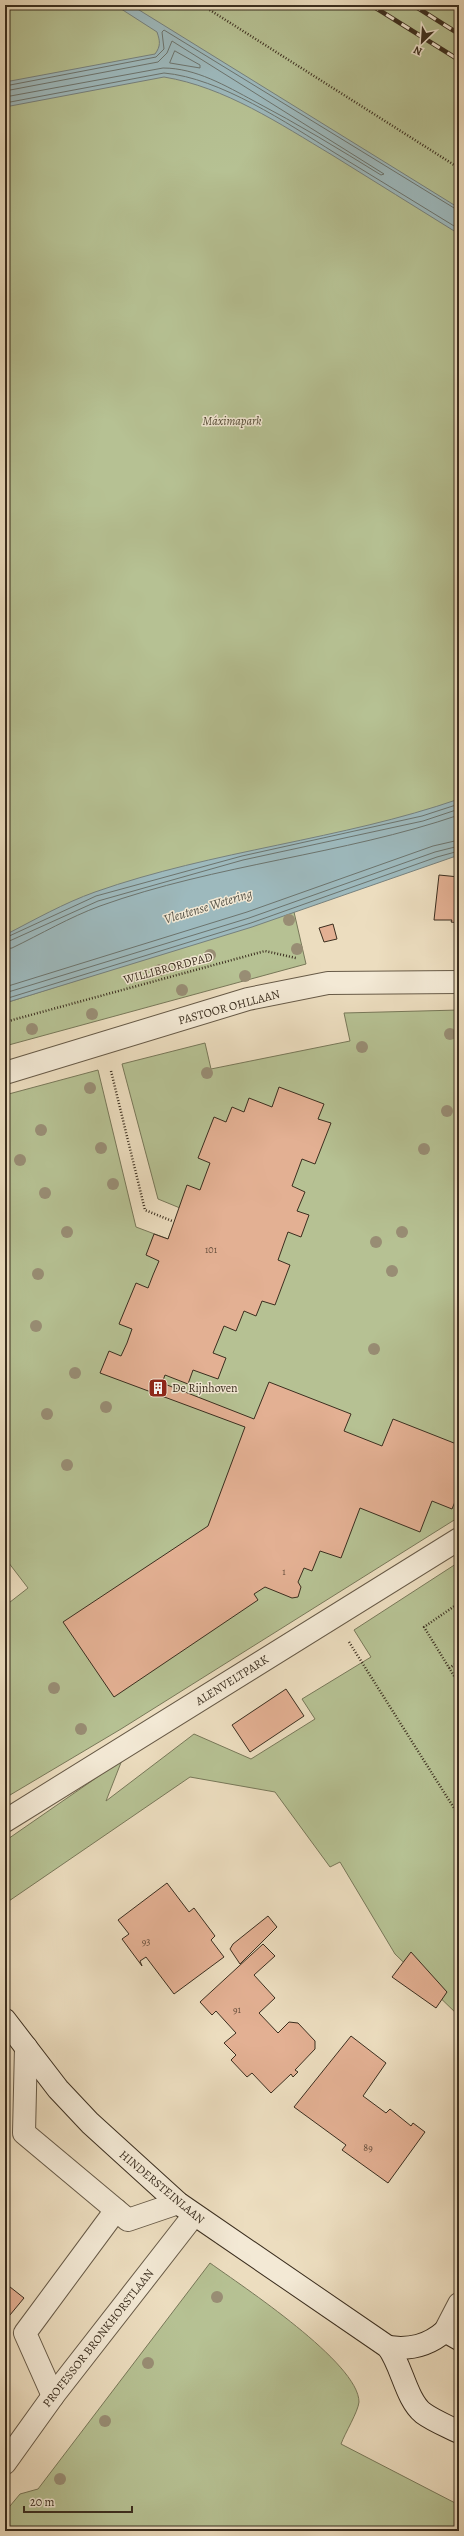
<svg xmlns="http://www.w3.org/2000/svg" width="464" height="2536" viewBox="0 0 464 2536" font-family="Alegreya,serif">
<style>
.green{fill:#b6c193;stroke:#787859}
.water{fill:#9db9bd;stroke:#76817e}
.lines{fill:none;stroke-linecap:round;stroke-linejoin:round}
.shore{stroke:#6c746e;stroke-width:1}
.building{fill:#e3b093;stroke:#3b2e1f}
.lane-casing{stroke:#675a47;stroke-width:24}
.street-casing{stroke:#675a47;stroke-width:24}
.secondary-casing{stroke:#3b2e1f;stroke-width:24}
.path{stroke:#3b2e1f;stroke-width:2.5;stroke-dasharray:1 2;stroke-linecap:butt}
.lane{stroke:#f3e9d5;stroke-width:22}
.street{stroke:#f3e9d5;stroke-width:22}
.secondary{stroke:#f3e9d5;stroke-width:22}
.rail-casing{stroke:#3b2e1f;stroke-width:4.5}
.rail{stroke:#f3e9d5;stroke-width:3;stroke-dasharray:9;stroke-linecap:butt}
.tree{fill:#988d74}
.labels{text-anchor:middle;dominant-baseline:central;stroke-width:3;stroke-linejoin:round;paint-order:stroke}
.number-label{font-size:10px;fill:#654e3c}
.park-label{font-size:12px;font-style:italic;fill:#544b36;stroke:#f3e9d5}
.street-label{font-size:12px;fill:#3b2e1f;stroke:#f3e9d5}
.poi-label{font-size:12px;fill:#3b2e1f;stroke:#f3e9d5;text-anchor:start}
.water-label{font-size:13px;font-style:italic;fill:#545146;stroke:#f3e9d5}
</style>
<rect width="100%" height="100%" fill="#ecddbf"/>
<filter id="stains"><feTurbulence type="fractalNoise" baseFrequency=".005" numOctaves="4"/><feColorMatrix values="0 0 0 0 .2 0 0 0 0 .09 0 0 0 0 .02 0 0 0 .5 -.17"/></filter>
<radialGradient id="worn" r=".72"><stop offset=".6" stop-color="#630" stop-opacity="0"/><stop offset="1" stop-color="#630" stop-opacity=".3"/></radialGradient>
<g class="green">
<polygon points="5,5 459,5 459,836 5,981"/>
<polygon points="294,912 306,964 5,1046 5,1003"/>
<polygon points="459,1010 459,1517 121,1729 5,1798 5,1606 28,1588 5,1558 5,1095 98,1070 136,1227 168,1239 180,1208 158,1199 122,1064 205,1043 211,1069 350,1041 344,1013"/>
<polygon points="459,1562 459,2016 395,1954 340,1862 330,1867 275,1792 190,1777 6,1903 5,1841 122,1760 106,1801 194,1734 251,1759 315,1719 302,1699 371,1657 354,1630"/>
<path d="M210,2263c32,23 149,100 149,139 -1,10 -14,31 -18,42l118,61v26h-452l-2,-19 15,-18 18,-5z"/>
</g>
<g class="water">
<path d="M115,5h16l328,203v26c-42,-26 -85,-53 -127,-79 -52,-31 -107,-68 -168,-78l-159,30v-25l150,-28c6,-8 5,-13 2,-22z"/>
<path d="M459,799v56l-207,72 -247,76v-68c29,-15 59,-32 90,-43 119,-42 246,-52 364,-93z"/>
</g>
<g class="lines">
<g class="shore">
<polygon points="175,51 200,65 200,68 170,63"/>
<polyline points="5,86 156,57 164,49 162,32 164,30 459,211"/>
<path d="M5,91l153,-29 9,-9 5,-12 212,133 -3,1c-42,-26 -83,-51 -127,-74 -28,-15 -58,-33 -91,-33l-158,29"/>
<path d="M5,103l159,-30c56,5 123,50 171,80 41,25 83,51 124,76"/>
<polyline points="5,938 96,896 242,856 422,816 459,804"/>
<polyline points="5,943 98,901 243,860 423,821 459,809"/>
<path d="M5,949l7,-1c29,-14 58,-31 88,-42 117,-42 242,-51 359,-91"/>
<polyline points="5,987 247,912 433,846 459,840"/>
<polyline points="5,993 249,918 435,852 459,846"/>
<polyline points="5,999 251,923 437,857 459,851"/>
</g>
</g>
<g class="building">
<polygon points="439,875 459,877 459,923 451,922 452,920 434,920"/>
<polygon points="333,924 337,939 324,942 319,928"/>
<polygon points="279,1087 324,1104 318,1119 331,1123 315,1164 302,1159 292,1186 305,1192 297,1211 309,1215 301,1237 288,1232 278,1260 290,1265 275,1305 262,1301 256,1316 244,1311 236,1331 224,1326 213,1353 226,1358 218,1379 193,1370 188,1384 165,1375 162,1383 254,1419 269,1382 351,1414 344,1431 382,1446 393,1419 459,1445 459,1492 452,1509 432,1501 420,1532 360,1508 341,1558 320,1551 312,1571 304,1568 298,1582 301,1587 298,1597 292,1598 265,1587 254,1594 258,1600 114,1697 63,1622 208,1526 245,1427 100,1373 109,1351 121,1356 127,1343 132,1329 119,1324 136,1283 148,1288 153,1275 159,1261 146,1255 154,1234 168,1239 187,1185 200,1190 210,1163 198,1158 214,1117 226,1122 232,1107 244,1112 249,1098 272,1107"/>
<polygon points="286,1689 304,1716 250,1752 232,1725"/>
<polygon points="167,1883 189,1912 194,1908 215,1936 211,1940 224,1957 174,1994 146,1957 140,1961 142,1966 122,1939 129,1934 118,1920"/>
<polygon points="268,1916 277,1927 240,1964 230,1949 233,1944"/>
<polygon points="263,1944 275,1956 254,1975 275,1998 259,2013 278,2033 289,2022 298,2023 315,2041 315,2049 295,2070 298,2072 293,2077 291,2074 271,2093 252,2073 247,2077 231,2060 236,2055 224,2043 236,2033 216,2011 212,2015 200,2002"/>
<polygon points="411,1952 447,1992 436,2008 392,1977"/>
<polygon points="351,2036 386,2063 363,2096 386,2113 390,2109 411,2126 413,2123 425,2132 388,2183 342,2150 346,2145 294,2107"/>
<polygon points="5,2283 24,2298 5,2321"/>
</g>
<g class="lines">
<g class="lane-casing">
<g id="lane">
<polyline points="26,2047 24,2133 128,2220 178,2203"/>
<polyline points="53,2396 25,2333 116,2210"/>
</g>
</g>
<g class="street-casing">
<g id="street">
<polyline points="5,1073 248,999 328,983 459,982"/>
<polyline points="5,1821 459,1539"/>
<polyline points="445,2331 459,2304"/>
<polyline points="5,2463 53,2396 194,2215"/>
</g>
</g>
<g class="secondary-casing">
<g id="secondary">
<path d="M5,2020l53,69 32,34 88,80 210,144c14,19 18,52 35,66 11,8 24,13 36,19"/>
<path d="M388,2347c22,3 40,-1 57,-16l14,8"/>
</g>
</g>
<g class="path">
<polyline points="202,5 459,168"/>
<polyline points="5,1022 265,951 296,958"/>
<polyline points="111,1071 145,1210 172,1221"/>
<polyline points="459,1603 424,1627 459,1684"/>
<polyline points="349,1642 459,1816"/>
<polyline points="449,1668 459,1662"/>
</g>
<use href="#lane" class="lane"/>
<use href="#street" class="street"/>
<use href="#secondary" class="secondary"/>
<g class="rail-casing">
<g id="rail">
<polyline points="371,5 459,60"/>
<polyline points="413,5 459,34"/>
</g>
</g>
<use href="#rail" class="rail"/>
</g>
<g class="tree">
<circle cx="289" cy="920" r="6"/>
<circle cx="297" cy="949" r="6"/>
<circle cx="210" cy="955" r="6"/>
<circle cx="160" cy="970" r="6"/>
<circle cx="245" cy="976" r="6"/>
<circle cx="182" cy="990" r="6"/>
<circle cx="92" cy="1014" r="6"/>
<circle cx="32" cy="1029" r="6"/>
<circle cx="450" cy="1034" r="6"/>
<circle cx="362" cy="1047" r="6"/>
<circle cx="207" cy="1073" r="6"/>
<circle cx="90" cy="1088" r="6"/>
<circle cx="447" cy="1111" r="6"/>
<circle cx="41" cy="1130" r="6"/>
<circle cx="101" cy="1148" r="6"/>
<circle cx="424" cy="1149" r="6"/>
<circle cx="20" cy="1160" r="6"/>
<circle cx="113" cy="1184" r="6"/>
<circle cx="45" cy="1193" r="6"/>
<circle cx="67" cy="1232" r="6"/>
<circle cx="402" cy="1232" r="6"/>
<circle cx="376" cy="1242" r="6"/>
<circle cx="392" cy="1271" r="6"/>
<circle cx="38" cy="1274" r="6"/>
<circle cx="36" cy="1326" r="6"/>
<circle cx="374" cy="1349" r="6"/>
<circle cx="75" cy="1373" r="6"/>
<circle cx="106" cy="1407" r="6"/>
<circle cx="47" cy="1414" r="6"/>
<circle cx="67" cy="1465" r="6"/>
<circle cx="54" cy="1688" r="6"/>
<circle cx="81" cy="1729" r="6"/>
<circle cx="217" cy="2297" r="6"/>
<circle cx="148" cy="2363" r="6"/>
<circle cx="105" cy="2421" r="6"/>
<circle cx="60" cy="2479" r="6"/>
</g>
<defs>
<g id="building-square" transform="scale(1)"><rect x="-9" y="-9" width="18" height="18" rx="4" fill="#8f2418" stroke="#f3e9d5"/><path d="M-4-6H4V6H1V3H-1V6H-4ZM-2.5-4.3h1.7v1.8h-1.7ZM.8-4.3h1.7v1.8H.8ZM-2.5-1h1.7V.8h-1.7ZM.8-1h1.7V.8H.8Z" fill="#fff"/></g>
</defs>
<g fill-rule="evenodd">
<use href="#building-square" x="158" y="1388"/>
</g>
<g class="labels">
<g class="number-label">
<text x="211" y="1249">101</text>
<text x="284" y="1571">1</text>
<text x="146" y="1941">93</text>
<text x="237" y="2009">91</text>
<text x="368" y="2147">89</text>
</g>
<g class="park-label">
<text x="232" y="421">Máximapark</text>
</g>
<g class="street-label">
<text transform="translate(168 968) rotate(-15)">WILLIBRORDPAD</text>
<text transform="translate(229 1007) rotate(-15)">PASTOOR OHLLAAN</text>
<text transform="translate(232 1680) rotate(-32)">ALENVELTPARK</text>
<text transform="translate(162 2187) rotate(40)">HINDERSTEINLAAN</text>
<text transform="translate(98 2338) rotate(-52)">PROFESSOR BRONKHORSTLAAN</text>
</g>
<g class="poi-label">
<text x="172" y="1388">De Rijnhoven</text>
</g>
<g class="water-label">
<text transform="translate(208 906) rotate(-17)">Vleutense Wetering</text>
</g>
</g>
<rect width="464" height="2536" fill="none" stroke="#ecddbf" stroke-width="20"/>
<rect x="6" y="6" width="452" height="2524" fill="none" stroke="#3b2e1f" stroke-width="2"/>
<rect x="10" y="10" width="444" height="2516" fill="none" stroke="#3b2e1f"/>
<g transform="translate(422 42) rotate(205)" stroke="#f3e9d5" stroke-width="3" paint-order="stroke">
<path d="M0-3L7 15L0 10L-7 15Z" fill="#3b2e1f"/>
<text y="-6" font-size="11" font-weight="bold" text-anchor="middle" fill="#3b2e1f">N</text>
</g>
<path d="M24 2506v6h108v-6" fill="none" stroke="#3b2e1f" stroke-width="2"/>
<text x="30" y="2506" font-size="12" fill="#3b2e1f" stroke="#f3e9d5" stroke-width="3" paint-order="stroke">20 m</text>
<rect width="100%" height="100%" filter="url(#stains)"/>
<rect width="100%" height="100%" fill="url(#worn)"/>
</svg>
